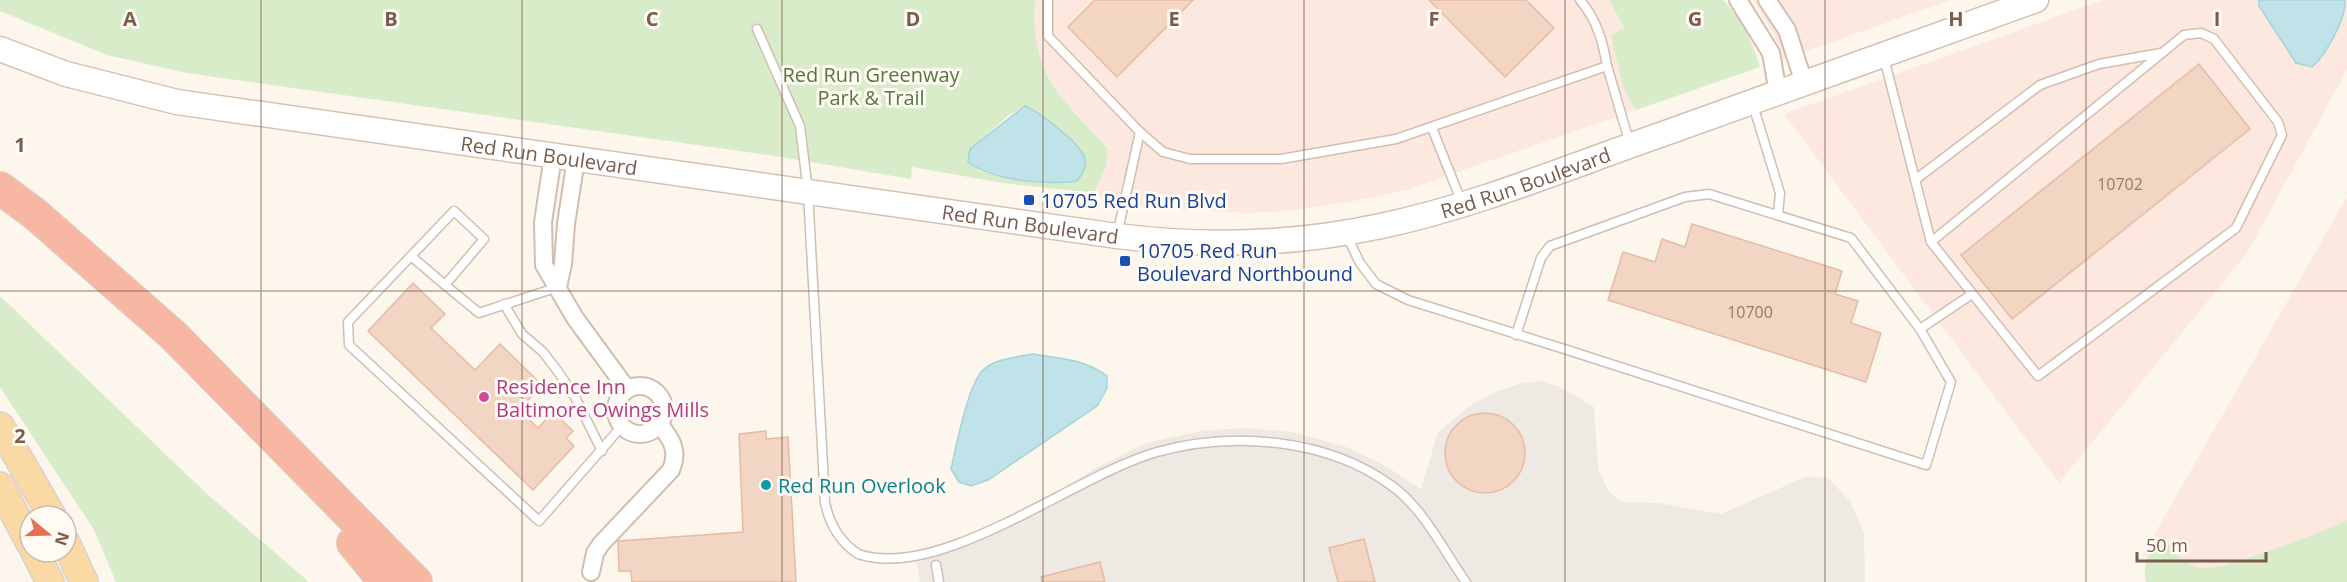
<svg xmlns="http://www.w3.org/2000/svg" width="2347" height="582" viewBox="0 0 2347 582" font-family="'Open Sans',sans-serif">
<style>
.commercial{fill:#fde8e0}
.industrial{fill:#efe9e4}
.green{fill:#d8ecc9;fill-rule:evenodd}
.water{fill:#bfe3e8;stroke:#a5d3da;stroke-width:1.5}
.building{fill:#f3d5c3;stroke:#e6bba3;stroke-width:1.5}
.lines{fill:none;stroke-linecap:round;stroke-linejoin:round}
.service-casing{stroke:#d1beb0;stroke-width:11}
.minor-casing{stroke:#d1beb0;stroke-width:20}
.secondary-casing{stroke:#d6c0b0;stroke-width:27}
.primary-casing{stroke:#dad1cd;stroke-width:30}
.motorway-casing{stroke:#dad1cd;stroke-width:34}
.service{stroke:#fff;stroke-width:8}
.minor{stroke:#fff;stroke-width:16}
.secondary{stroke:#fff;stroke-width:24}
.primary{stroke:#fbd9a5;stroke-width:27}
.motorway{stroke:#f7b7a3;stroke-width:32}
.grid{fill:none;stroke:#7a5c4d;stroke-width:1.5;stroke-opacity:0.55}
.transit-dot{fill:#1a4fb4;stroke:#fffaf3;stroke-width:2}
.hotel-dot{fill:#d1479c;stroke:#fffaf3;stroke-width:2}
.culture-dot{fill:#0f9aa8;stroke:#fffaf3;stroke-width:2}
.labels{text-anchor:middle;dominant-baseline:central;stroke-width:6;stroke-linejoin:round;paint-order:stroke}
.number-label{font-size:16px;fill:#987a6a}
.park-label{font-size:20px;fill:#537a41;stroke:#fffaf3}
.street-label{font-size:20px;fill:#7a5c4d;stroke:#fffaf3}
.transit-label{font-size:20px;fill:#164399;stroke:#fffaf3;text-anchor:start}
.hotel-label{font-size:20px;fill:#b23c85;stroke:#fffaf3;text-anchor:start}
.culture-label{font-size:20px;fill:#0d838f;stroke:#fffaf3;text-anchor:start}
.grid-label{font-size:20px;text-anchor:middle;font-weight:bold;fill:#7a5c4d;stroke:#fffaf3;stroke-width:6;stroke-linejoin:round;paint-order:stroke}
</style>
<rect width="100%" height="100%" fill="#fdf6ec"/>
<g class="commercial">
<polygon points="1035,0 1609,0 1624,29 1623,87 1636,110 1406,190 1349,202 1287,211 1244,213 1172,209 1104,201 1094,193 1106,166 1108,147 1064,101 1038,59 1032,29"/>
<polygon points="1753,0 1950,0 1782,60 1774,34"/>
<polygon points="2103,0 2347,0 2347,70 2247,253 2059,483 1784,114"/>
<polygon points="2347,197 2347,531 2212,578 2142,556"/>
</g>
<polygon class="industrial" points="1540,381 1560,387 1594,407 1598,469 1608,490 1621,502 1658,503 1721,514 1805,477 1828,478 1850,501 1864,533 1865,582 920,582 915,556 991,531 1098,467 1146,443 1201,431 1244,428 1292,432 1349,448 1384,465 1421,489 1438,432 1474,403 1495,392 1522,383"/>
<g class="green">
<path d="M0,0h1035c-6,73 26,98 73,148l-2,18 -12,27 -91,-10 -91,-16 -1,12 -136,-23 -588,-83 -80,-18 -107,-44zM1025,106l9,4 48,40 -83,27 -20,-6 -11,-9 2,-13 39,-34z"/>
<path d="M1609,0h114c20,20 29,41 37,67l-124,43 -13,-23 -12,-52 13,-7z"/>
<polygon points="0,296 206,493 309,582 116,582 94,530 0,387"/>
<path d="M2347,520v62h-201c-5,-19 5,-33 18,-46 8,15 19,29 37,32 20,4 124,-37 146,-48z"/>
</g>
<g class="water">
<path d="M2259,0h86c2,17 -19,55 -33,67l-16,-4 -37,-57z"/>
<path d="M1025,106c14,6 57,38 60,53 2,9 -3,15 -8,22 -30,4 -85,0 -109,-19l2,-13z"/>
<path d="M1032,354c27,4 53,5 75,22v12l-10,18 -109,74 -17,6 -12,-4 -8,-13c5,-22 17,-85 32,-99 11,-11 34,-13 49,-16z"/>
</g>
<g class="building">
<polygon points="1095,0 1193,0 1117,77 1068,27"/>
<polygon points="1429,0 1526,0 1554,28 1505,77"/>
<polygon points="2199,64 2250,129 2012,319 1961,255"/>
<polygon points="1692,224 1842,271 1835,294 1858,301 1851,323 1881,333 1866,382 1608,300 1623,252 1655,262 1662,239 1685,247"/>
<polygon points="413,283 445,314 431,328 475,370 500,344 542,385 519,410 538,428 553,412 573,431 566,438 574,446 533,490 368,331"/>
<circle cx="1485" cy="453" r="40"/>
<polygon points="766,431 766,439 788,437 796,582 632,582 631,571 619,571 618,541 743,532 739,434"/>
<polygon points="1364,539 1375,582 1338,582 1329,548"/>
<polygon points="1100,562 1105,582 1042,582 1041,577"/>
</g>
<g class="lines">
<g class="service-casing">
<g id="service">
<path d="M1048,0v36l92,96 23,20 27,7h91l115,-20 211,-73c-4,-24 -10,-46 -27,-66"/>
<path d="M757,29l43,97 8,66 17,310c4,22 14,39 33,52 83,28 217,-79 299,-102 75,-21 170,-14 235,34 32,23 51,64 74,96"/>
<polyline points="1884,58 1931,242 2038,376 2236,228 2282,135 2278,122 2214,39 2201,33 2184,35 1931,242"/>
<polyline points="1607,66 1630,144"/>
<polyline points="1753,105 1780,193 1778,215"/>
<polyline points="1432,128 1462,203"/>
<polyline points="1915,180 2040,85 2099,64 2161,53"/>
<polyline points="1117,235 1140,132"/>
<polyline points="1347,236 1360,263 1376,284 1408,300 1561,348 1926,465 1951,382 1920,329 1851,238 1709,194 1685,197 1550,246 1541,258 1516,335"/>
<polyline points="411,256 445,285"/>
<polyline points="558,287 479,313 445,285 484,239 454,211 348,322 349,345 539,521 622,426"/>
<polyline points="504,304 522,334 543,352 559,373 575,397 602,451"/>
<polyline points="1920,329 1972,294"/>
<polyline points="936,565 939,582"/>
</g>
</g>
<g class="minor-casing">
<g id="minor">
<polyline points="1738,0 1771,53 1778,93"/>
<polyline points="1767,0 1787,30 1804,83"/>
<polyline points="553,156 543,222 544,265 575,318 627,389"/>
<polyline points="558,287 563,264 566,224 576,159"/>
<circle cx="640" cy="410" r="24"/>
<path d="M591,572l4,-19 6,-9 70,-74c8,-19 1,-30 -11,-45"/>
</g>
</g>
<g class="secondary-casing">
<g id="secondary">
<path id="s1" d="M0,49l66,25 111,28 940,134c88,11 176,9 264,-10 95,-20 187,-59 279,-91 125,-45 251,-90 376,-135"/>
</g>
</g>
<g class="primary-casing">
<g id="primary">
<polyline points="0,426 52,516"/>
<polyline points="0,486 30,543"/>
<polyline points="66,543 84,582"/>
<polyline points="35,552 50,582"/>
</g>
</g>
<g class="motorway-casing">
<g id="motorway">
<polyline points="0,188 35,214 173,335 416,582"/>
<polyline points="353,543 385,582"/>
</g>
</g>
<use href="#service" class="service"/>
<use href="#minor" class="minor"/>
<use href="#secondary" class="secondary"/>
<use href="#primary" class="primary"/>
<use href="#motorway" class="motorway"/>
</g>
<path class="grid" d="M261,0v582M522,0v582M782,0v582M1043,0v582M1304,0v582M1565,0v582M1825,0v582M2086,0v582M0,291h2347"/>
<g class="transit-dot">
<rect x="1023" y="194" width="12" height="12" rx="3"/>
<rect x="1119" y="255" width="12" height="12" rx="3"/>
</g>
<circle class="hotel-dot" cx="484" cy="397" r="6"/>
<circle class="culture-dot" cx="766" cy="485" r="6"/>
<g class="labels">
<g class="number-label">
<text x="2120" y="184">10702</text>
<text x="1750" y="312">10700</text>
</g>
<g class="park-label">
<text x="871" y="74">Red Run Greenway<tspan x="871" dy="23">Park &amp; Trail</tspan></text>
</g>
<g class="street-label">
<text stroke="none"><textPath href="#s1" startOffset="561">Red Run Boulevard</textPath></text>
<text stroke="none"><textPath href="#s1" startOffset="1551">Red Run Boulevard</textPath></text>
<text stroke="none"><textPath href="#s1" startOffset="1047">Red Run Boulevard</textPath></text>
</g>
<g class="transit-label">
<text x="1041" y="200">10705 Red Run Blvd</text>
<text x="1137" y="250">10705 Red Run<tspan x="1137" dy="23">Boulevard Northbound</tspan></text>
</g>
<g class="hotel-label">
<text x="496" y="386">Residence Inn<tspan x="496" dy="23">Baltimore Owings Mills</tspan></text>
</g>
<g class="culture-label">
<text x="778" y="485">Red Run Overlook</text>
</g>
</g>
<g class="grid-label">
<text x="130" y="26">A</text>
<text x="391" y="26">B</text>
<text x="652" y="26">C</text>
<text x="913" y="26">D</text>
<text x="1174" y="26">E</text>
<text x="1434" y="26">F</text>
<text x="1695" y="26">G</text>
<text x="1956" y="26">H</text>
<text x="2217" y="26">I</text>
<text x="20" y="152">1</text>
<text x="20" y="443">2</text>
</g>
<g transform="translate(48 534) rotate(109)"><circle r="28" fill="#fffaf3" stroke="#cabbb1" stroke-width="1.5"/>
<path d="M0-4.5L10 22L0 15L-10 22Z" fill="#e76f51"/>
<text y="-9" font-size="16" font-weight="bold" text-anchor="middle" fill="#7a5c4d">N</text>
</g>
<path d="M2137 552v9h129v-9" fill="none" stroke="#7a5c4d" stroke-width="3"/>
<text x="2146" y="552" font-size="18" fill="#7a5c4d" stroke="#fffaf3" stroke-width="4.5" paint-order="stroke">50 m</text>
</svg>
